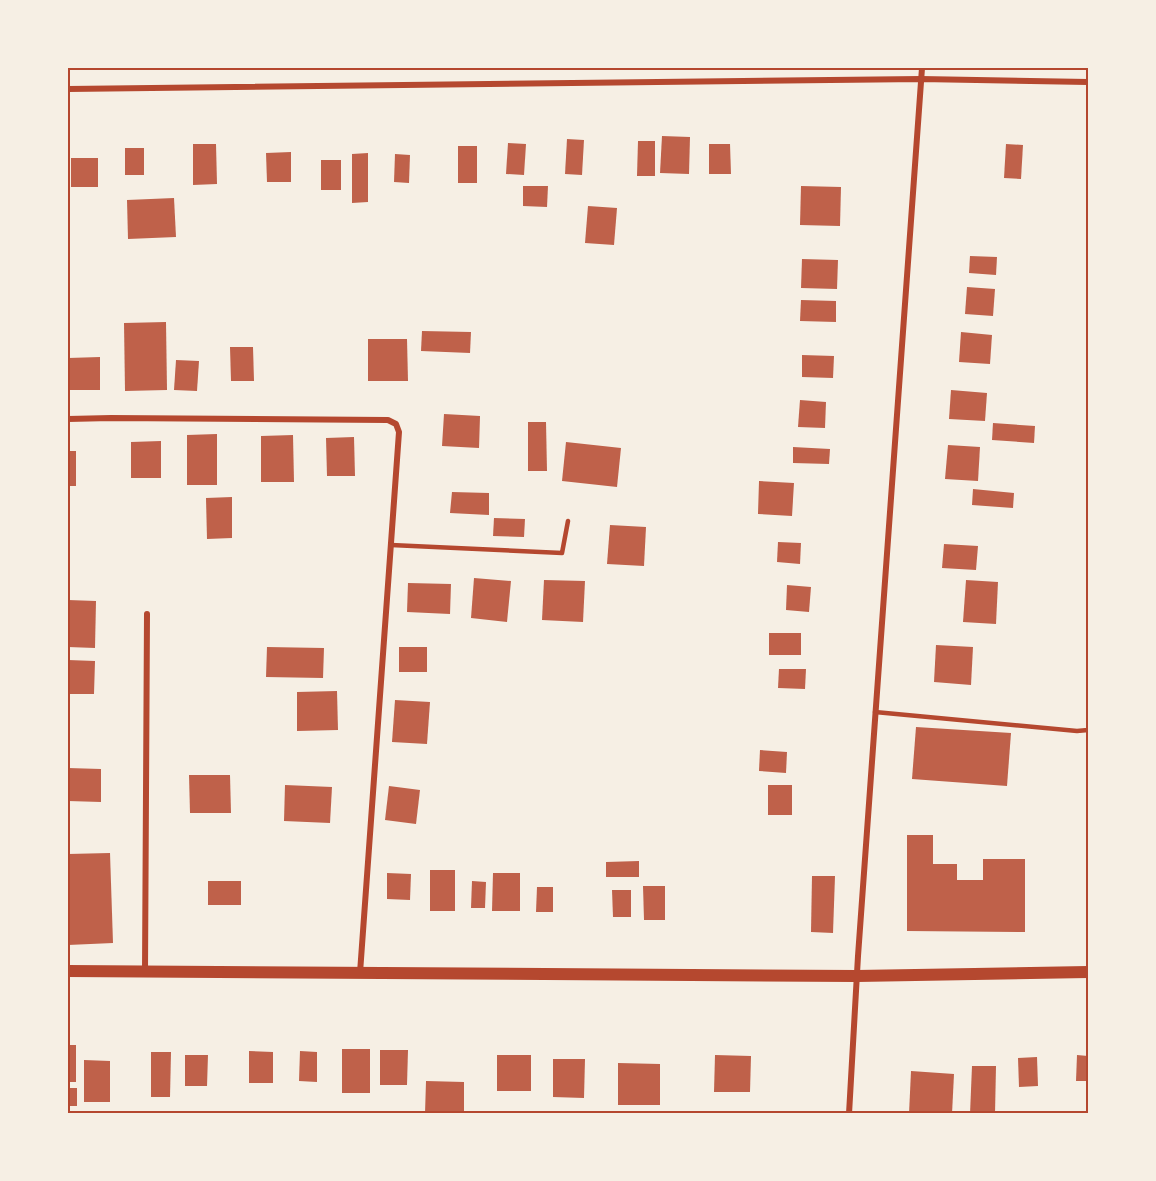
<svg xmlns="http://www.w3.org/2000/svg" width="1156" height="1181" viewBox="0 0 1156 1181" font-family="'IBM Plex Serif',serif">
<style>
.building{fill:#bf614a}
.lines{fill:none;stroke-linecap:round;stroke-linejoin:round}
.service{stroke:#b5482f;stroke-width:4.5}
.minor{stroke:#b5482f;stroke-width:6}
.secondary{stroke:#b5482f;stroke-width:12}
.neatline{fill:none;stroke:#b5482f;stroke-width:2}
</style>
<rect width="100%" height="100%" fill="#f6efe4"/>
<g class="building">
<polygon points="662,136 690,137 689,174 660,173"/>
<polygon points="567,139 584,140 582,175 565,174"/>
<polygon points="638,141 655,141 655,176 637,176"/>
<polygon points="508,143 526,144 524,175 506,174"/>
<polygon points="193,144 216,144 217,184 193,185"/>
<polygon points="709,144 730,144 731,174 709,174"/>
<polygon points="1006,144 1023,145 1021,179 1004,178"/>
<rect x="458" y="146" width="19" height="37"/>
<rect x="125" y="148" width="19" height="27"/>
<polygon points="291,152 291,182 267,182 266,153"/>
<polygon points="368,153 368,202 352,203 352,154"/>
<polygon points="395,154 410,155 409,183 394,182"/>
<rect x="71" y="158" width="27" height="29"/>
<rect x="321" y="160" width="20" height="30"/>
<polygon points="523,186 548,186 547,207 523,206"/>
<polygon points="801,186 841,187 840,226 800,225"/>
<polygon points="174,198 176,237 128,239 127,200"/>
<polygon points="588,206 617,208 614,245 585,243"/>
<polygon points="970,256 997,257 996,275 969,273"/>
<polygon points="802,259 838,260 837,289 801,288"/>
<polygon points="967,287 995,289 993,316 965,314"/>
<polygon points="801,300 836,301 836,322 800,321"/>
<polygon points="166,322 167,390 125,391 124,323"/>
<polygon points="422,331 471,332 470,353 421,351"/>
<polygon points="961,332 992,335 990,364 959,362"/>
<polygon points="368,339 407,339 408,381 368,381"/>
<polygon points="230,347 253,347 254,381 231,381"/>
<polygon points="802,355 834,356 833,378 802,377"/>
<polygon points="100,357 100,390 68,390 68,358"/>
<polygon points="176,360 199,361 197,391 174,390"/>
<polygon points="951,390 987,393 985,421 949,419"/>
<polygon points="800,400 826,402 825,428 798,427"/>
<polygon points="444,414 480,416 479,448 442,446"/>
<polygon points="528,422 546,422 547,471 528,471"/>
<polygon points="993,423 1035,426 1034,443 992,440"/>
<polygon points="217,434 217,485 187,485 187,435"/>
<polygon points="293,435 294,482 261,482 261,436"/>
<polygon points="354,437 355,476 327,476 326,438"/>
<polygon points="161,441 161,478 131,478 131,442"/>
<polygon points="566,442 621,448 617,487 562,481"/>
<polygon points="948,445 980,447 978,481 945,479"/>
<polygon points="793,447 830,449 829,464 793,463"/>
<rect x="68" y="451" width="8" height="35"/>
<polygon points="759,481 794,483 792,516 758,514"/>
<polygon points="973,489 1014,493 1013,508 972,505"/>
<polygon points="452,492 489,493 489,515 450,513"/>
<polygon points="232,497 232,538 207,539 206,498"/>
<polygon points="494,518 525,519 524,537 493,536"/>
<polygon points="610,525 646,527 644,566 607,564"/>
<polygon points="778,542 801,543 800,564 777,562"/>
<polygon points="944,544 978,546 976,570 942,568"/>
<polygon points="474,578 511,581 507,622 471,618"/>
<polygon points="544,580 585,581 583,622 542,620"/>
<polygon points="966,580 998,582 996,624 963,622"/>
<polygon points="408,583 451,584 450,614 407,612"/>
<polygon points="787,585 811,587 809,612 786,610"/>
<polygon points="68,600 96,601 95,648 68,647"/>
<rect x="769" y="633" width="32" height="22"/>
<polygon points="936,645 973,647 971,685 934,682"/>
<polygon points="267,647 324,648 323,678 266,677"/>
<rect x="399" y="647" width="28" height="25"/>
<polygon points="68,660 95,661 94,694 68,694"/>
<polygon points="779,669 806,669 805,689 778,688"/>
<polygon points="337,691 338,730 297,731 297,692"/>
<polygon points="395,700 430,702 427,744 392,742"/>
<polygon points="916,727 1011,733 1007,786 912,779"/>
<polygon points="760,750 787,752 786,773 759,771"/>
<polygon points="68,768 101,769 101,802 68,801"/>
<polygon points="189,775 230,775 231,813 190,813"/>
<polygon points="285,785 332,787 330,823 284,821"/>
<rect x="768" y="785" width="24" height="30"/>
<polygon points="389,786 420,790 416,824 385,820"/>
<polygon points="907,835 933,835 933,864 957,864 957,880 983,880 983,859 1025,859 1025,932 907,931"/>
<polygon points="110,853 113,943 68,945 68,854"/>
<polygon points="639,861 639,877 606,877 606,862"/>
<rect x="430" y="870" width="25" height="41"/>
<polygon points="387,873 411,874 410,900 387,899"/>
<polygon points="493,873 520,873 520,911 492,911"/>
<polygon points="812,876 835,876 833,933 811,932"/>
<rect x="208" y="881" width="33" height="24"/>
<polygon points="472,881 486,882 485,908 471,908"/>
<polygon points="643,886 665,886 665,920 644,920"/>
<polygon points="537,887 553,887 553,912 536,912"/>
<polygon points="612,890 631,890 631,917 613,917"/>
<rect x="68" y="1045" width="8" height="37"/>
<rect x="342" y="1049" width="28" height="44"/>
<polygon points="380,1050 408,1050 407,1085 380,1085"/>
<polygon points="249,1051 273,1052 273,1083 249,1083"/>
<polygon points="300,1051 317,1052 317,1082 299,1081"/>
<polygon points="151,1052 171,1052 170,1097 151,1097"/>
<polygon points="185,1055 208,1055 207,1086 185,1086"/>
<rect x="497" y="1055" width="34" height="36"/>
<polygon points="715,1055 751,1056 750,1092 714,1092"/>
<polygon points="1077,1055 1088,1056 1088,1081 1076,1081"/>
<polygon points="1037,1057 1038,1086 1019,1087 1018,1058"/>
<polygon points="553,1059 585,1059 584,1098 553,1097"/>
<polygon points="84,1060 110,1061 110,1102 84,1102"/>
<polygon points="618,1063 660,1064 660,1105 618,1105"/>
<polygon points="972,1066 996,1066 995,1114 970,1114"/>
<polygon points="911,1071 954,1074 952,1114 909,1114"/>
<polygon points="426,1081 464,1082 464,1114 425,1114"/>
<rect x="68" y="1088" width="9" height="18"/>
</g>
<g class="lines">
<g class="service">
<polyline points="391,545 562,553 568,521"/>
<polyline points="875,712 1077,731 1088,730"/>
</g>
<g class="minor">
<polyline points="68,89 921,79 1088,82"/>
<polyline points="68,419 111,418 388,420 396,424 399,432 360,973"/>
<polyline points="145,971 147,614"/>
<polyline points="849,1114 858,956 922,68"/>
</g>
<polyline class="secondary" points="68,971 857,976 1088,972"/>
</g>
<rect width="1156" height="1181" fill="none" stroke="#f6efe4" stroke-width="138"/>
<rect x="69" y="69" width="1018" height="1043" class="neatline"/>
</svg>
